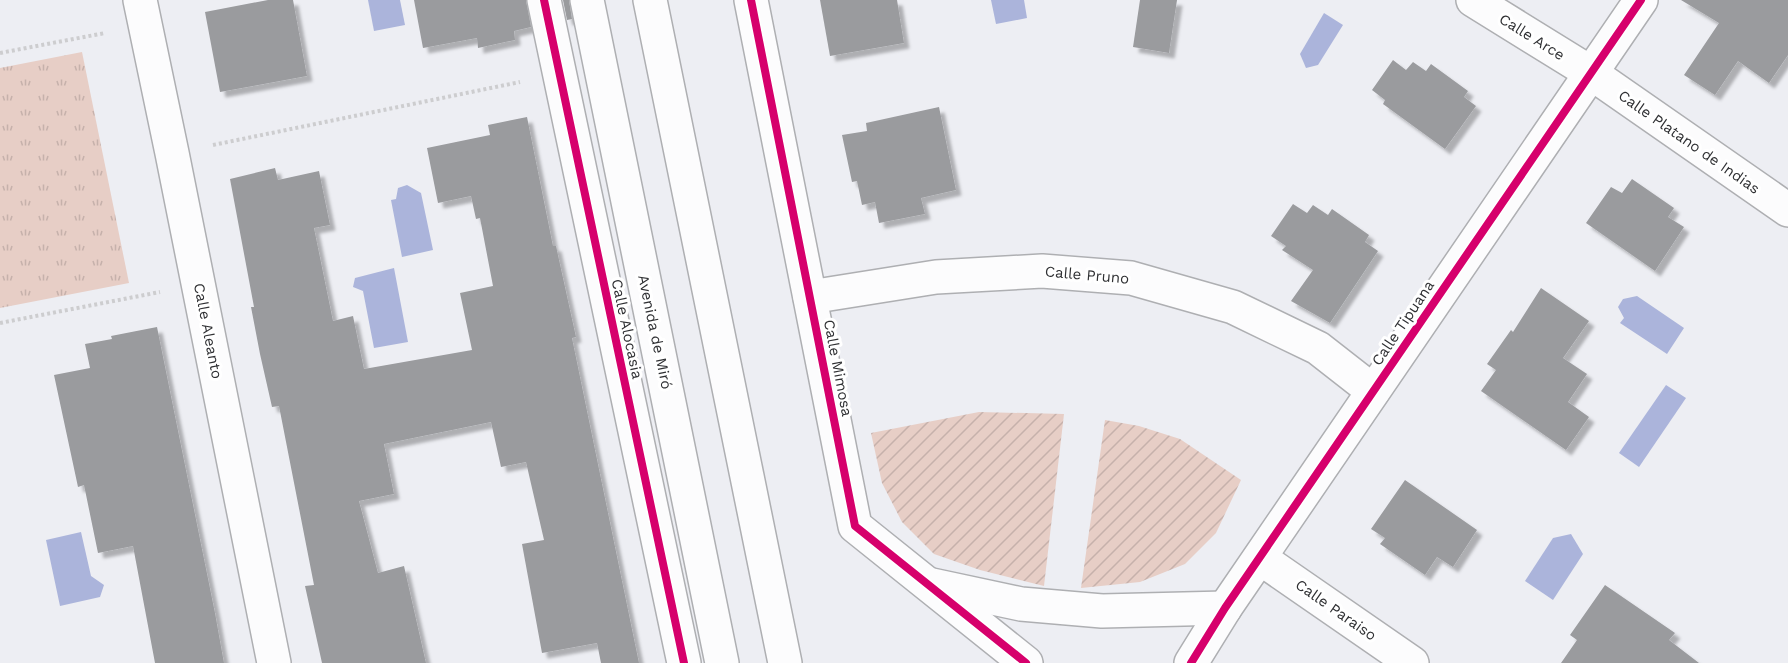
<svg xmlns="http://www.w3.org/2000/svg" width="1788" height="663" viewBox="0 0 1788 663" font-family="'Work Sans',sans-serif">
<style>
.park{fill:url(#park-tufts)}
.garden{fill:url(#garden-furrows)}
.water{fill:#abb4db}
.building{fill:#9a9b9e;filter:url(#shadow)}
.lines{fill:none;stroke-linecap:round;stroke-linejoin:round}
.street-casing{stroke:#aeafb2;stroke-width:36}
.secondary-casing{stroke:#aeafb2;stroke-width:36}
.path{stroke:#cdcdcf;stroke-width:4;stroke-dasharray:3 3;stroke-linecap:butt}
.street{stroke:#fcfcfd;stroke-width:33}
.secondary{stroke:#fcfcfd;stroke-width:33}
.cycleway-casing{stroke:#fff;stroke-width:11}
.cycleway{stroke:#d6006c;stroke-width:8}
.labels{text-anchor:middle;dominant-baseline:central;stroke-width:6;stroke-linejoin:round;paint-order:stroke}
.street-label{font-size:15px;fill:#2f3033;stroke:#fff}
</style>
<defs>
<pattern id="park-tufts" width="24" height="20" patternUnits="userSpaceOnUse" patternTransform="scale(1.5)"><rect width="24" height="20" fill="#e7cec6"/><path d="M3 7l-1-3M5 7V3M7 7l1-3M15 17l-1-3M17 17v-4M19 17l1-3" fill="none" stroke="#c6b1ab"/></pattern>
<pattern id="garden-furrows" width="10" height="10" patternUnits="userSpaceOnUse" patternTransform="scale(1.5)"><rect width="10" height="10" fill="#e7cec6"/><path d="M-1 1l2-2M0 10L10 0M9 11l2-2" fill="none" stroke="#c6b1ab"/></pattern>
<filter id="shadow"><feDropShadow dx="5.5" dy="5.5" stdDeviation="1.5" flood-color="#0004"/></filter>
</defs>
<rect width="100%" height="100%" fill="#edeef3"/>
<polygon class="park" points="82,52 129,283 0,308 0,68"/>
<g class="garden">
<polygon points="979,412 1064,414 1044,586 980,570 934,554 902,522 882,483 871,433"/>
<polygon points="1105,420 1139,426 1180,439 1241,480 1216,533 1185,564 1140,582 1081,588"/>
</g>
<g class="water">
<polygon points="368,0 400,0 405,25 374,31"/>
<polygon points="991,0 1024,0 1027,18 996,24"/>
<polygon points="1324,13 1343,25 1318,65 1306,68 1300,54"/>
<polygon points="407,185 421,193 433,250 402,257 391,200 396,199 398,188"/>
<polygon points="394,268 408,342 374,348 363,291 353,287 355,278"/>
<polygon points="1637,296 1684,328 1667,354 1620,323 1624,318 1618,307 1623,299"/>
<polygon points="1666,385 1686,398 1639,467 1619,453"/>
<polygon points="81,532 91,576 104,585 100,597 60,606 46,540"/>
<polygon points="1571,534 1583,554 1553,600 1525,581 1553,538"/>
</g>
<g class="building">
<polygon points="268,0 293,0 307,76 220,92 205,12"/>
<polygon points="414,0 526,0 531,27 514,31 515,40 478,48 477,38 423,48"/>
<polygon points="563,0 569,0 572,19 567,20"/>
<polygon points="820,0 897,0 904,43 830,56"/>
<polygon points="1140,0 1177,0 1169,53 1133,47"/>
<polygon points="1681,0 1788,0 1788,55 1769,83 1738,61 1715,95 1684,75 1719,23"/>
<polygon points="1393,60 1406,70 1413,62 1426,71 1431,64 1468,91 1464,97 1476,106 1445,149 1383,104 1385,100 1372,90"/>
<polygon points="939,107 956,190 921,198 925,214 879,223 875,202 862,205 857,181 852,182 842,135 867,131 866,123"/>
<polygon points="527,117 553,246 556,246 576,337 572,338 639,663 601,663 597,643 542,653 522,544 544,540 526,462 501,467 491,422 384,444 394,494 359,501 378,573 404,566 426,663 322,663 305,586 314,585 279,406 272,407 260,354 251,307 254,307 230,179 275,168 278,180 319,171 330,225 314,228 333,321 353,316 364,369 472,350 460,293 493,286 480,218 476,219 471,196 438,203 427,148 490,135 488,125"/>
<polygon points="1632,179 1674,208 1668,217 1684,227 1655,271 1586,223 1611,187 1622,193"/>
<polygon points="1293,204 1307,213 1313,205 1328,215 1332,209 1369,235 1365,242 1378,251 1330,323 1291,301 1313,270 1282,250 1286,246 1271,236"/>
<polygon points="1541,288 1589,321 1563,358 1587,374 1568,402 1589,417 1566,450 1481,391 1496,370 1487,364 1511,330 1513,332"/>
<polygon points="157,327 215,613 224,663 155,663 133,546 98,553 84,485 78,487 54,375 90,368 85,344 112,339 111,336"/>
<polygon points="1405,480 1477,530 1453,567 1437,557 1425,575 1380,544 1385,538 1371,529"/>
<polygon points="1605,585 1675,633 1669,640 1699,663 1561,663 1577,640 1570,635"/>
</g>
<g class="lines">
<g class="street-casing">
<g id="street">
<polyline points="140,0 172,153 274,663"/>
<polyline points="544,0 684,663"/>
<polyline points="751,0 855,526 1026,663"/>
<polyline points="1473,0 1591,73 1788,210"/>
<polyline points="810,297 936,277 1042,271 1131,278 1233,307 1318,348 1373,391"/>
<polyline points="1260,558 1412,663"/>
<polyline points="932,585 1021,604 1102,611 1225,608"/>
<polyline points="1191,663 1225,608 1641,0"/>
</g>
</g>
<g class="secondary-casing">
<g id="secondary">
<polyline points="587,0 722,663"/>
<polyline points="650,0 785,663"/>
</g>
</g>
<g class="path">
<polyline points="0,53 105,33"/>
<polyline points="213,145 520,82"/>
<polyline points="0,323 160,292"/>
</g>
<use href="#street" class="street"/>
<use href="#secondary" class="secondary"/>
<g class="cycleway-casing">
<g id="cycleway">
<polyline points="544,0 684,663"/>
<polyline points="751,0 855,526 1026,663"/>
<polyline points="1191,663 1225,608 1641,0"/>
</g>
</g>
<use href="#cycleway" class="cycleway"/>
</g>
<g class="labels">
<g class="street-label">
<text transform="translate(1532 37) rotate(32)">Calle Arce</text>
<text transform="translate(1689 142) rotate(35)">Calle Platano de Indias</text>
<text transform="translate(1087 275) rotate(5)">Calle Pruno</text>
<text transform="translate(1403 323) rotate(-56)">Calle Tipuana</text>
<text transform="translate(627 329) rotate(78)">Calle Alocasia</text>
<text transform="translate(208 331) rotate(79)">Calle Aleanto</text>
<text transform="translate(655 332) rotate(78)">Avenida de Miró</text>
<text transform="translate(838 368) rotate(79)">Calle Mimosa</text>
<text transform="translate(1336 610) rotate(35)">Calle Paraiso</text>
</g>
</g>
</svg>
